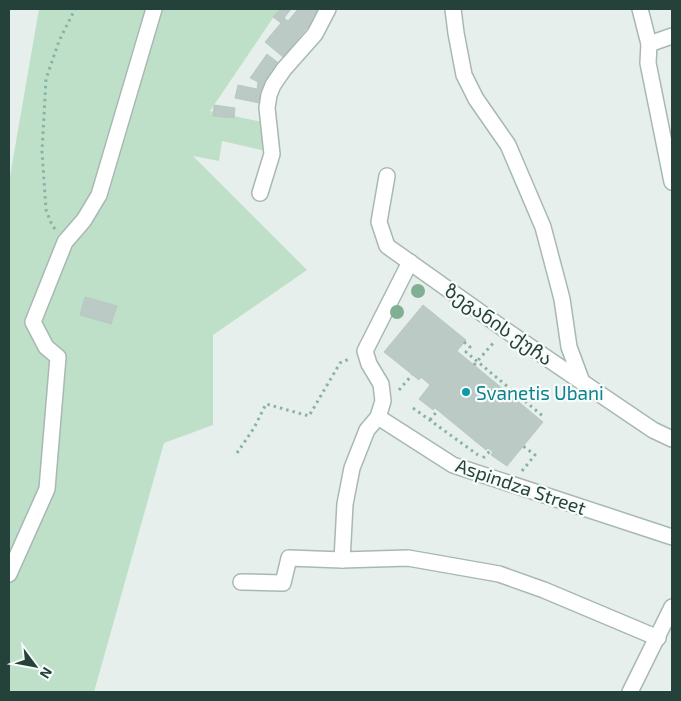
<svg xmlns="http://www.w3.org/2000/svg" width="681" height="701" viewBox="0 0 681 701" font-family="'Exo 2','Noto Sans Georgian',sans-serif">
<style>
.green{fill:#bfe0c8}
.building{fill:#bbcac4;stroke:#b8c9c2}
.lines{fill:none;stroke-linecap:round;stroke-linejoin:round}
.minor-casing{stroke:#a8b8b2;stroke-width:18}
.path{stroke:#86b3a5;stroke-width:3;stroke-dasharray:2.5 4;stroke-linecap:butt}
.minor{stroke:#fff;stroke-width:15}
.tree{fill:#80af93}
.culture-dot{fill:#0f9aa8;stroke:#f7fbf9;stroke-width:2}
.labels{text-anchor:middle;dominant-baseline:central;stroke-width:4.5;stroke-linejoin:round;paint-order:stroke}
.street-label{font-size:19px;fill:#24423a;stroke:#f7fbf9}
.culture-label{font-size:19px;fill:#0d838f;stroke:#f7fbf9;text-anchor:start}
</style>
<rect width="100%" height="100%" fill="#e6efeb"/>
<polygon class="green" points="39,9 279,9 210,111 262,122 266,151 222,141 219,161 193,156 307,270 213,335 213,425 164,443 94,692 9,692 9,182"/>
<g class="building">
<polygon points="280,9 291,9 284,18 288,21 298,9 320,9 322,10 283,57 265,42 281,23 273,17"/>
<polygon points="267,54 281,65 268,83 258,82 250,78"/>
<polygon points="258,82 268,83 264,104 235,98 238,85 257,89"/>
<polygon points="214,105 235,108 234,118 213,116"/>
<polygon points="85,297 117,306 111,324 80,315"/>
<polygon points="423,305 466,340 457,351 543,422 507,466 491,455 493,452 488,448 486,450 435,408 433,410 419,399 430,385 421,377 419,380 384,352"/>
</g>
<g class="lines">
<g class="minor-casing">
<g id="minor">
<polyline points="453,9 456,33 464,75 476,99 508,145 543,227 562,299 569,347 582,382"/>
<polyline points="640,9 649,44 648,63 672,182"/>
<polyline points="649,44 672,36"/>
<polyline points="387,176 379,222 387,246 504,329 582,382 653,430 672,439"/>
<polyline points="260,193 272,154 267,108 269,95 273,85 284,69 315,34 328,9"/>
<polyline points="378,417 453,465 672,537"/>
<polyline points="342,560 345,504 352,468 367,430 378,417 383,401 381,384 369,364 365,351 410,262"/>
<polyline points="9,574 47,489 58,357 46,347 33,322 65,242 84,220 99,195 154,9"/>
<polyline points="241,582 283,583 289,558 342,560 408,558 499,574 544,590 658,638"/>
<polyline points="630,692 672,607"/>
</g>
</g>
<g class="path">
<polyline points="55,229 52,225 46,210 42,151 46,79 59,41 75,9"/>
<polyline points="464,342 470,347 466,352 544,417"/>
<polyline points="474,365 495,341"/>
<polyline points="399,390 412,375"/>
<polyline points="413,408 478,455"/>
<polyline points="430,420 438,410"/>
<polyline points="237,453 254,428 266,404 309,416 340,363 351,358"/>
<polyline points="483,458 491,450"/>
<polyline points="522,471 535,455 523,446"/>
</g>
<use href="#minor" class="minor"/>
</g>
<g class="tree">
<circle cx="418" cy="291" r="7"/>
<circle cx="397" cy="312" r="7"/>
</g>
<circle class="culture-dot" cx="466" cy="392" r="5"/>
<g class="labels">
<g class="street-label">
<text transform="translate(499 324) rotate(35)">ზეგანის ქუჩა</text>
<text transform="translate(521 486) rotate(19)">Aspindza Street</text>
</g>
<g class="culture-label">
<text x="476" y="392">Svanetis Ubani</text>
</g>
</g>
<rect width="681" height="701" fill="none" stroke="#24423a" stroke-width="20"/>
<g transform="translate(35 666) rotate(122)" stroke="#f7fbf9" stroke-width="4" paint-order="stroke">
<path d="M0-4L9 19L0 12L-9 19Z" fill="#24423a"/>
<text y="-8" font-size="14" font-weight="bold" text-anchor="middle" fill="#24423a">N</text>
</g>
</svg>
